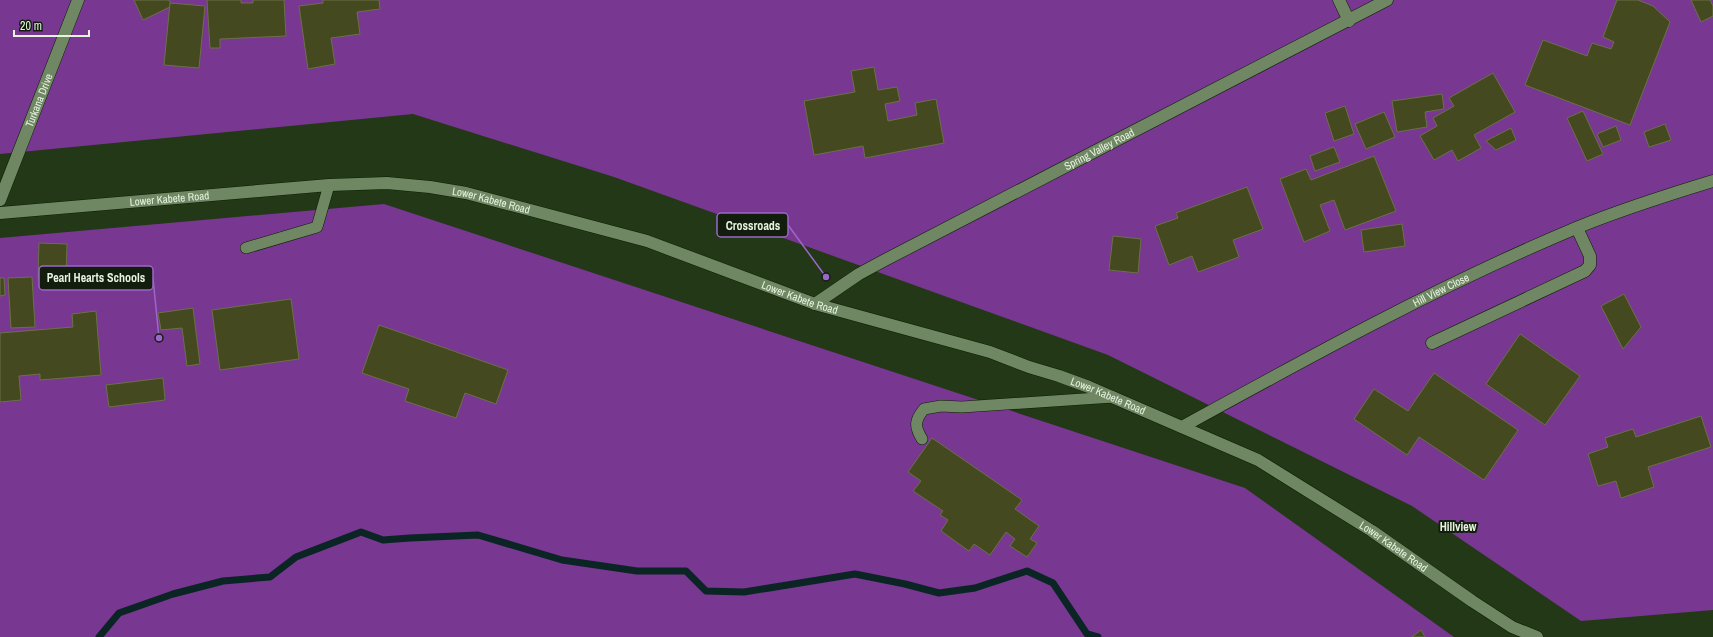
<svg xmlns="http://www.w3.org/2000/svg" width="1713" height="637" viewBox="0 0 1713 637" font-family="'Archivo Narrow',sans-serif">
<style>
.green{fill:#783791}
.lines{fill:none;stroke-linecap:round;stroke-linejoin:round}
.stream{stroke:#0b2424;stroke-width:7}
.building{fill:#444920;stroke:#6b7147}
.lane-casing{stroke:#0b1f01;stroke-width:12}
.street-casing{stroke:#0b1f01;stroke-width:13}
.secondary-casing{stroke:#0b1f01;stroke-width:13}
.lane{stroke:#6f8763;stroke-width:11}
.street{stroke:#6f8763;stroke-width:12}
.secondary{stroke:#6f8763;stroke-width:12}
.labels{text-anchor:middle;dominant-baseline:central;stroke-width:4;stroke-linejoin:round;paint-order:stroke}
.street-label{font-size:11px;fill:#e6f3df;stroke:#131d0e}
.neighbourhood-label{font-size:12px;font-weight:bold;fill:#e6f3df;stroke:#131d0e}
.leader{fill:none;stroke:#9b68c9;stroke-width:1.5}
.callout-dot{fill:#9b68c9;stroke:#131d0e;stroke-width:1.5}
.callout{fill:#131d0e;stroke:#9b68c9;stroke-width:1.5}
.callout-label{font-size:12px;text-anchor:middle;font-weight:bold;fill:#e6f3df}
</style>
<rect width="100%" height="100%" fill="#233817"/>
<g class="green">
<polygon points="0,0 1713,0 1713,610 1581,621 1412,506 1108,355 614,177 413,114 0,154"/>
<polygon points="384,204 1245,488 1454,637 0,637 0,238"/>
</g>
<g class="lines">
<polyline class="stream" points="99,637 119,613 173,594 223,581 270,577 296,557 361,532 383,540 410,538 478,535 562,560 637,571 686,571 706,591 744,592 855,574 905,584 939,593 975,588 1027,571 1053,583 1087,634 1098,637"/>
</g>
<g class="building">
<polygon points="134,0 169,0 172,6 143,20"/>
<polygon points="207,0 241,0 241,3 253,3 253,0 284,0 286,36 220,39 220,48 210,48"/>
<polygon points="323,0 379,0 380,9 357,12 360,34 331,38 335,64 308,69 299,6 323,3"/>
<polygon points="1617,0 1638,0 1653,6 1670,22 1630,125 1525,85 1543,40 1587,56 1592,43 1611,49 1614,42 1603,37"/>
<polygon points="1691,0 1710,0 1713,6 1713,16 1701,22"/>
<polygon points="170,3 205,6 199,68 164,65"/>
<polygon points="874,67 878,90 897,87 900,101 885,104 888,121 917,115 915,103 936,99 944,143 865,158 863,146 814,155 804,101 855,92 851,71"/>
<polygon points="1493,73 1515,112 1474,135 1481,148 1458,161 1452,150 1434,160 1420,136 1437,126 1433,118 1454,106 1449,98"/>
<polygon points="1442,94 1444,109 1425,112 1427,127 1397,132 1392,101"/>
<polygon points="1345,106 1354,134 1334,141 1325,113"/>
<polygon points="1583,111 1603,154 1587,161 1567,118"/>
<polygon points="1384,112 1395,137 1366,149 1355,124"/>
<polygon points="1665,124 1671,140 1649,147 1644,132"/>
<polygon points="1616,126 1621,140 1603,147 1597,134"/>
<polygon points="1511,128 1516,140 1496,150 1486,141"/>
<polygon points="1334,147 1340,162 1315,171 1310,156"/>
<polygon points="1374,156 1396,211 1345,230 1334,200 1320,205 1330,231 1304,242 1280,179 1306,169 1311,180"/>
<polygon points="1247,187 1263,229 1233,240 1239,257 1198,272 1192,256 1169,265 1155,226 1178,218 1176,213"/>
<polygon points="1402,224 1405,246 1364,252 1361,230"/>
<polygon points="1113,236 1141,239 1138,273 1109,270"/>
<polygon points="39,243 67,244 66,280 38,279"/>
<polygon points="32,277 35,327 11,328 8,278"/>
<polygon points="0,278 4,278 5,295 0,296"/>
<polygon points="1624,294 1641,327 1623,349 1601,306"/>
<polygon points="291,299 299,359 220,370 212,310"/>
<polygon points="193,308 200,364 187,366 182,328 161,330 158,313"/>
<polygon points="96,311 101,375 40,380 40,374 19,376 21,400 0,402 0,333 73,327 72,314"/>
<polygon points="379,325 508,370 496,404 465,393 456,418 405,401 409,389 362,373"/>
<polygon points="1520,334 1580,376 1545,425 1486,384"/>
<polygon points="1434,373 1518,430 1484,480 1419,437 1407,455 1354,419 1374,389 1408,411"/>
<polygon points="163,378 165,400 109,407 106,385"/>
<polygon points="1701,416 1711,447 1648,467 1654,487 1621,498 1616,481 1598,486 1588,454 1608,447 1605,438 1633,429 1636,437"/>
<polygon points="932,438 1022,500 1015,509 1039,526 1030,539 1037,543 1027,557 1010,546 1015,539 1006,532 990,555 974,544 969,551 941,531 948,520 940,515 943,511 913,491 921,481 908,472"/>
<polygon points="1421,630 1425,637 1412,637"/>
</g>
<g class="lines">
<g class="lane-casing">
<g id="lane">
<polyline points="246,248 317,227 329,185"/>
<path d="M922,439c-8,-13 -7,-19 2,-30l17,-3 21,1 151,-10"/>
</g>
</g>
<g class="street-casing">
<g id="street">
<polyline points="1339,0 1349,21"/>
<path id="s1" d="M0,200l78,-200"/>
<polyline points="1432,343 1585,271 1590,265 1590,256 1577,228"/>
<path id="s2" d="M1182,427c129,-71 258,-142 394,-199 44,-18 91,-33 137,-47"/>
</g>
</g>
<g class="secondary-casing">
<g id="secondary">
<path id="s3" d="M0,213l329,-28 58,-2 43,4 36,6 181,48 168,63 175,48 39,15 30,9 30,11 169,73 114,71 100,70 40,26 25,10"/>
<path id="s4" d="M815,304l44,-30 26,-14 502,-260"/>
</g>
</g>
<use href="#lane" class="lane"/>
<use href="#street" class="street"/>
<use href="#secondary" class="secondary"/>
</g>
<g class="labels">
<g class="street-label">
<text stroke="none"><textPath href="#s1" startOffset="107">Turkana Drive</textPath></text>
<text stroke="none"><textPath href="#s4" startOffset="324">Spring Valley Road</textPath></text>
<text stroke="none"><textPath href="#s3" startOffset="170">Lower Kabete Road</textPath></text>
<text stroke="none"><textPath href="#s3" startOffset="494">Lower Kabete Road</textPath></text>
<text stroke="none"><textPath href="#s2" startOffset="293">Hill View Close</textPath></text>
<text stroke="none"><textPath href="#s3" startOffset="818">Lower Kabete Road</textPath></text>
<text stroke="none"><textPath href="#s3" startOffset="1142">Lower Kabete Road</textPath></text>
<text stroke="none"><textPath href="#s3" startOffset="1466">Lower Kabete Road</textPath></text>
</g>
<g class="neighbourhood-label">
<text x="1458" y="527">Hillview</text>
</g>
</g>
<path class="leader" d="M826 277L788 225M159 338L153 278"/>
<g class="callout-dot">
<circle cx="826" cy="277" r="4"/>
<circle cx="159" cy="338" r="4"/>
</g>
<g class="callout">
<rect x="717" y="213" width="71" height="24" rx="4"/>
<rect x="39" y="266" width="114" height="24" rx="4"/>
</g>
<g class="callout-label">
<text x="753" y="230">Crossroads</text>
<text x="96" y="282">Pearl Hearts Schools</text>
</g>
<path d="M14 30v6h75v-6" fill="none" stroke="#e6f3df" stroke-width="2"/>
<text x="20" y="30" font-size="12" fill="#e6f3df" stroke="#131d0e" stroke-width="3" paint-order="stroke">20 m</text>
</svg>
